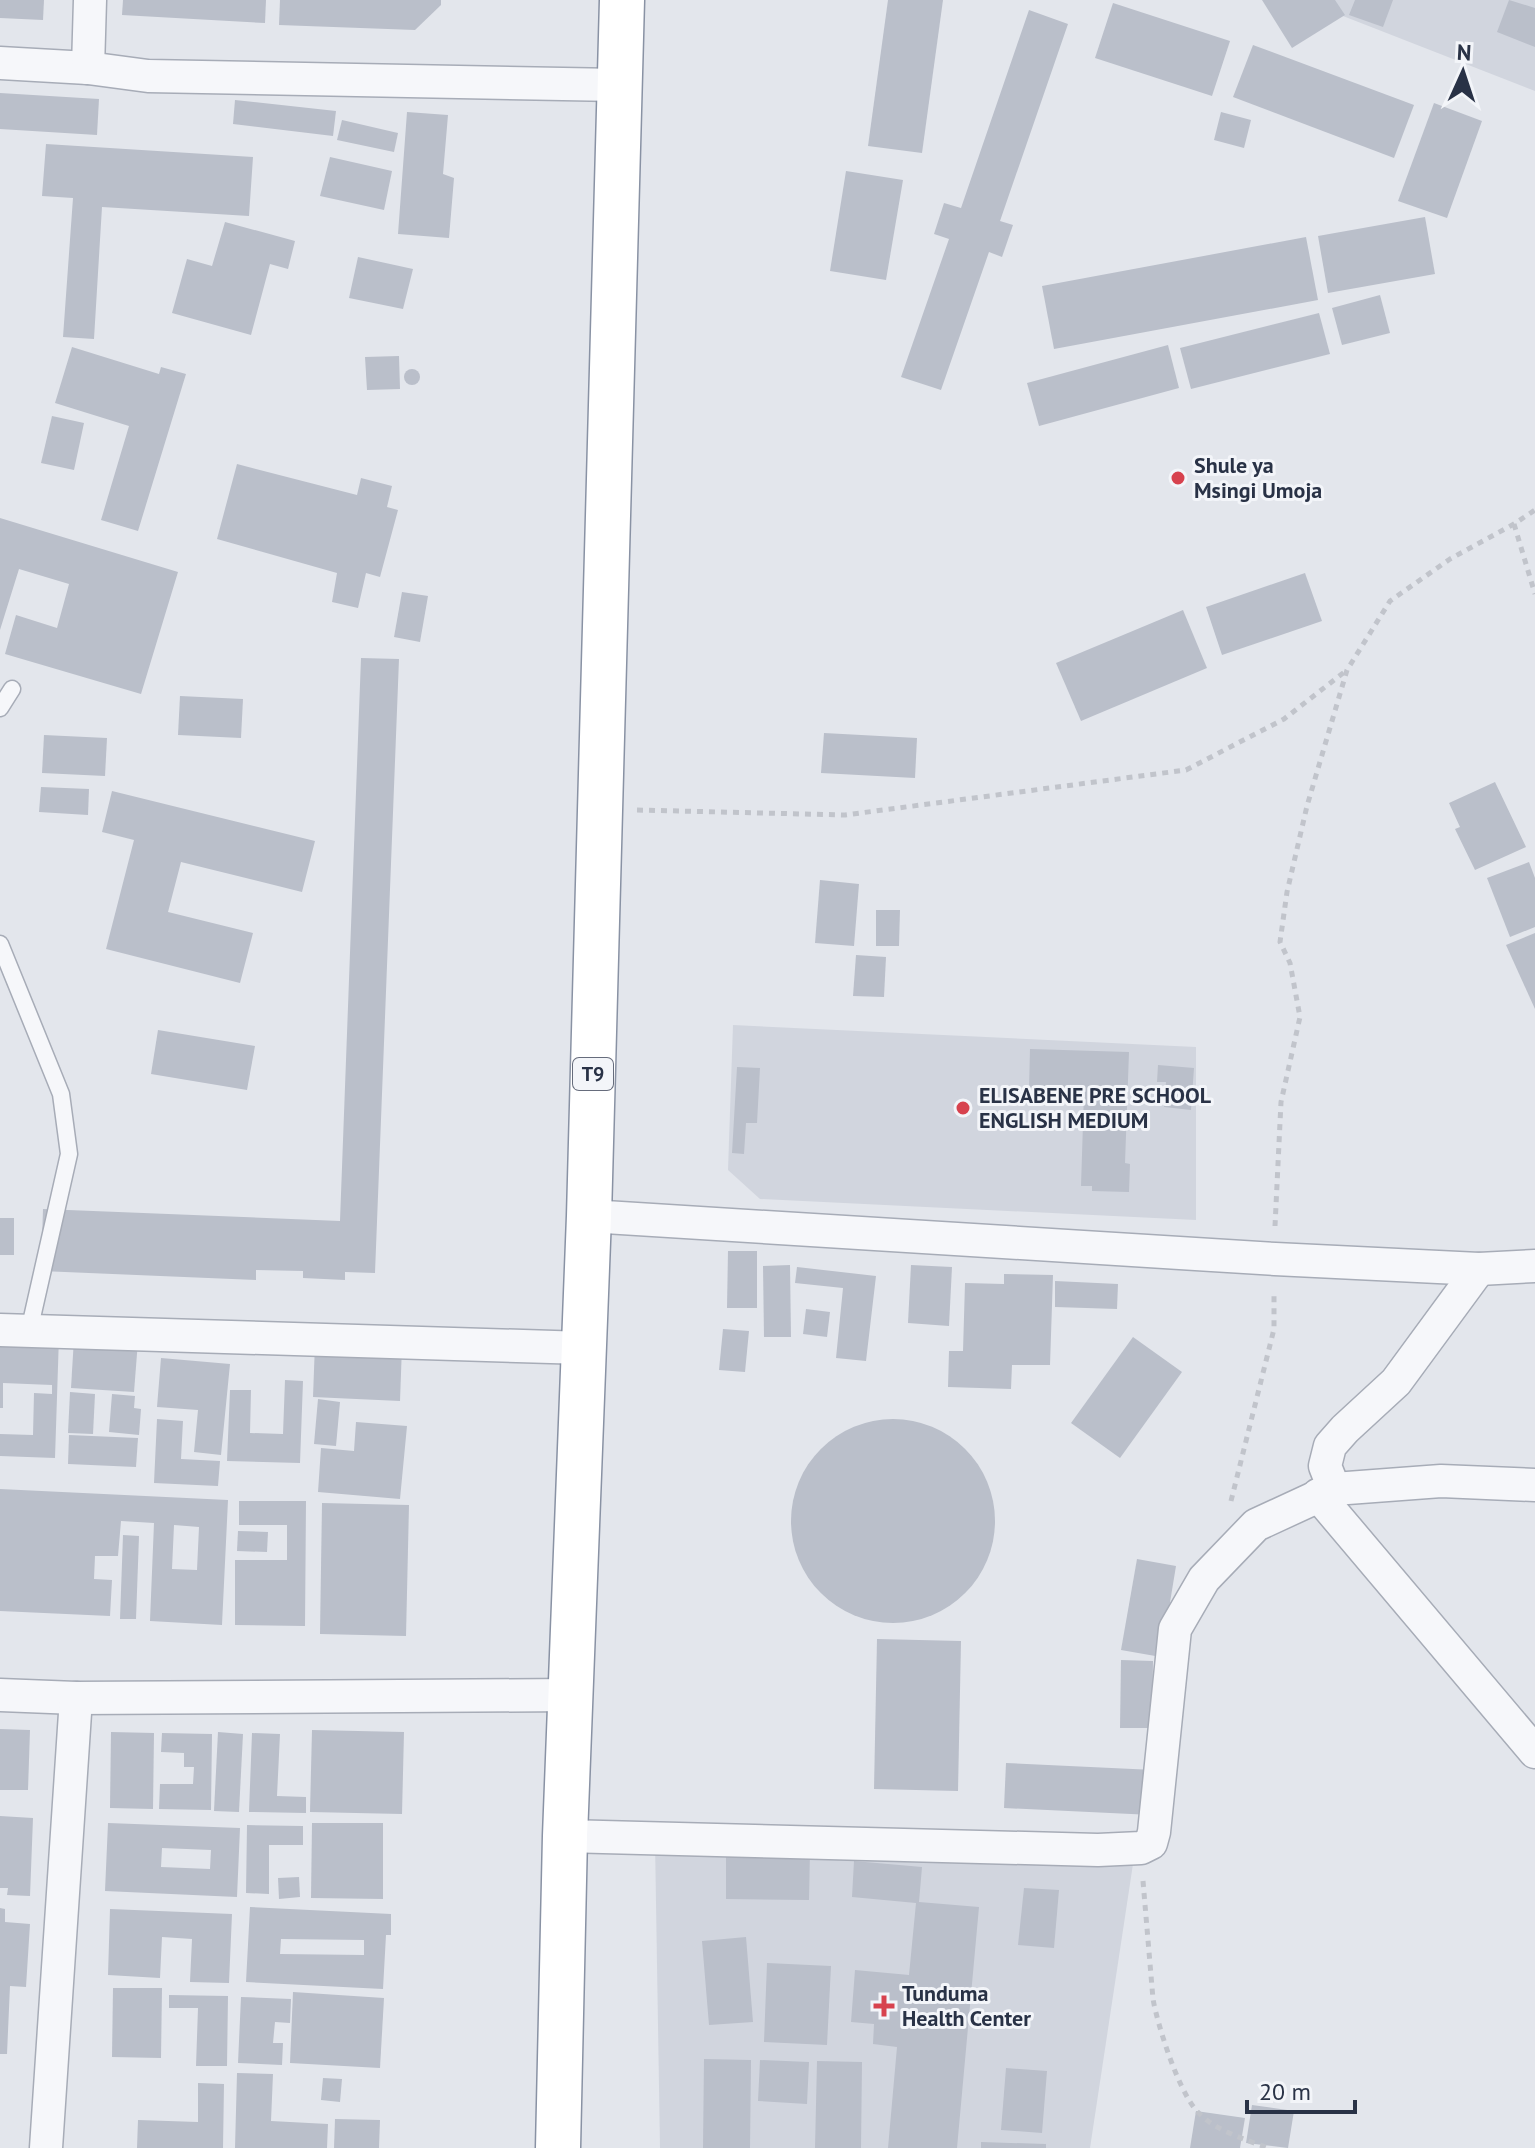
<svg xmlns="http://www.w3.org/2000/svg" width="1535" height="2148" viewBox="0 0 1535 2148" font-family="'PT Sans',sans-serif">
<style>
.built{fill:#d1d5de}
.building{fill:#babfca;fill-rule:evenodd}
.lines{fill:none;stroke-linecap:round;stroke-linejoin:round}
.lane-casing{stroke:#a7acb7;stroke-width:19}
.street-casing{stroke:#a7acb7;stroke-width:35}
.highway-casing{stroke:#8992a4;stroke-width:47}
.path{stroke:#c1c4cb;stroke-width:5;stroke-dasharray:6 6;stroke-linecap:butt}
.lane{stroke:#f6f7fa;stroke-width:16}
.street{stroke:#f6f7fa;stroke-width:32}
.highway{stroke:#fff;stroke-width:44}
.poi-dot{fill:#d7424e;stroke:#f3f5f9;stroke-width:3}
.labels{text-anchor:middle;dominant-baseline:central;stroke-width:6;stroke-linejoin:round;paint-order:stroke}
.shield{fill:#f3f5f9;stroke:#666c7c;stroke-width:2}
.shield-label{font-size:20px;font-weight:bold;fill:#293246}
.poi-label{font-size:22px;font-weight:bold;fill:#293246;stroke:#f3f5f9;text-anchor:start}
</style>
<rect width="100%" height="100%" fill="#e3e6ec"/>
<g class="built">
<polygon points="1302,0 1535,0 1535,91"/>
<polygon points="733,1025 1196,1047 1196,1220 760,1199 728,1170"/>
<polygon points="655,1841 1133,1864 1090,2148 660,2148"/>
</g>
<g class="building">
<polygon points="0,0 44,0 43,20 0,18"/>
<polygon points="123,0 266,0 265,23 122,15"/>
<polygon points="280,0 441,0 441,5 415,30 279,25"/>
<polygon points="888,0 943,0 922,153 868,146"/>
<polygon points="1262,0 1335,0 1345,15 1292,48"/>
<polygon points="1355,0 1393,0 1383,27 1349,15"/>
<polygon points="1509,0 1535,8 1535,47 1497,32"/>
<polygon points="1113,3 1230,41 1212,96 1095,58"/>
<polygon points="1029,10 1068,24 1000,221 1013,225 1002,257 989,252 941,390 901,377 949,239 934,234 944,203 961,208"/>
<polygon points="1253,45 1414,105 1394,158 1233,97"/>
<polygon points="0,93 99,99 97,135 0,129"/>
<polygon points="235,100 336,111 333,136 233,124"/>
<polygon points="1434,103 1482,121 1447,218 1398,201"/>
<polygon points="407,112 448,115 443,174 454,178 449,238 398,234"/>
<polygon points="1221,112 1251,120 1244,148 1214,140"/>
<polygon points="342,120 398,133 394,152 337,140"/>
<polygon points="46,144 253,157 249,216 102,207 94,339 63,337 73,198 42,196"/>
<polygon points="330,157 392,171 384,210 320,196"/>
<polygon points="846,171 903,180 886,280 830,271"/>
<polygon points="1425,217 1435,274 1328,293 1318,236"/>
<polygon points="225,222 295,241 288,269 270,264 251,335 172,313 187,259 212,266"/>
<polygon points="1306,237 1318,300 1054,349 1042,286"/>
<polygon points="358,257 413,269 403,309 349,298"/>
<polygon points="1380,295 1390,333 1342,345 1332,308"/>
<polygon points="1319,313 1330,354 1191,389 1180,348"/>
<polygon points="1168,345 1179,388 1039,426 1027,383"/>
<polygon points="72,347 159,374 161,367 186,374 138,531 101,520 129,426 55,403"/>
<polygon points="399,356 400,389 367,390 365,357"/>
<circle cx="412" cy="377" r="8"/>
<polygon points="52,416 84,423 74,470 41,463"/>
<polygon points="237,464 357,495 361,478 392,486 387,507 398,510 380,577 366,573 358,608 332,602 337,573 217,539"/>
<polygon points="0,518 178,572 141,694 5,654 16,615 57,628 69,584 19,569 0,630"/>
<polygon points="1305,573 1322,621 1222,655 1206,607"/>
<polygon points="402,592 428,596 420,642 394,637"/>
<polygon points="1183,610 1207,668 1081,721 1056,663"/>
<polygon points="361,658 399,659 375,1273 345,1272 345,1280 303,1278 303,1271 256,1270 256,1280 41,1271 43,1209 340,1221"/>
<polygon points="180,696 243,699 241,738 178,735"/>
<polygon points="824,733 917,738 915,778 821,773"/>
<polygon points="44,735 107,738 105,776 42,773"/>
<polygon points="1495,782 1526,847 1475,870 1455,829 1460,827 1449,803"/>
<polygon points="41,787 89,789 88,815 39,812"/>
<polygon points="112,791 315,841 302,892 181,862 168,912 253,933 240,983 106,949 134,840 102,832"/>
<polygon points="1529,862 1535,878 1535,927 1510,937 1487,878"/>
<polygon points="820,880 859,884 854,946 815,943"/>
<polygon points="876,910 900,910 899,946 876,946"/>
<polygon points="1535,933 1535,1009 1506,945"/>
<polygon points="856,955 886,957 884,997 853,996"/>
<polygon points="158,1030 255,1046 247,1090 151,1074"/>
<polygon points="1030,1049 1129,1052 1125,1163 1130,1164 1129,1192 1092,1191 1092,1186 1081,1186 1084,1092 1029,1090"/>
<polygon points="1158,1065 1194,1068 1191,1110 1164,1107 1166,1082 1157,1082"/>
<polygon points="737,1067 760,1068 757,1123 746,1123 744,1154 732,1153"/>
<rect x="0" y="1218" width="14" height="37"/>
<polygon points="728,1251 757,1251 757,1308 727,1308"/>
<polygon points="790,1265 791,1337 764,1337 763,1266"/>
<polygon points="911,1265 952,1267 949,1326 908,1323"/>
<polygon points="797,1267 876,1276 866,1361 836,1358 843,1288 795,1283"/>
<polygon points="1004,1274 1053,1275 1050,1365 1012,1365 1011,1389 948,1387 949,1351 963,1351 965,1283 1004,1284"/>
<polygon points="1055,1281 1118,1284 1117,1309 1055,1307"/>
<polygon points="806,1309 830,1312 827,1337 803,1334"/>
<polygon points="723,1329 749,1331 745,1372 719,1370"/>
<polygon points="0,1333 59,1336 55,1458 0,1456 0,1434 33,1435 34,1393 52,1394 52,1385 3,1383 3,1408 0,1408"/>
<polygon points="1133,1337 1182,1372 1120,1458 1071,1423"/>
<polygon points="74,1338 138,1341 134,1392 71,1388"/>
<polygon points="315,1343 402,1346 400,1401 313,1397"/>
<polygon points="161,1358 230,1364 221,1455 194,1452 198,1410 157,1407"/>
<polygon points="285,1380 303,1381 300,1463 227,1461 230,1390 251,1390 250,1433 283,1434"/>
<polygon points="70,1392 95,1394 93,1434 68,1433"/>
<polygon points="112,1394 135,1396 134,1408 141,1409 139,1435 109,1432"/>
<polygon points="318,1399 340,1402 336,1446 314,1444"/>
<circle cx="893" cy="1521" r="102"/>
<polygon points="157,1419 183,1421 181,1459 220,1461 218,1486 154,1483"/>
<polygon points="356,1422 407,1426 400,1499 318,1492 321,1448 354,1451"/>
<polygon points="69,1435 138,1438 136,1467 68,1464"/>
<path d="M0,1489l228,11 -6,125 -72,-4 4,-98 -33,-2 -3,35h-23l-1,23 18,1 -2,36 -110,-5zM174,1525l25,2 -2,43 -25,-1z"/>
<polygon points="239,1501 306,1501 305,1626 235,1625 235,1560 287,1560 287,1525 239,1525"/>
<polygon points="322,1503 409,1505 406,1636 320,1634"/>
<polygon points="238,1531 268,1532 267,1552 237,1551"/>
<polygon points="123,1535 139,1536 136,1619 120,1619"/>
<polygon points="1137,1559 1176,1566 1161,1657 1121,1650"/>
<polygon points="877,1639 961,1641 958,1791 874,1789"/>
<polygon points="1121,1660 1153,1661 1152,1728 1120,1728"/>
<polygon points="0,1729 30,1730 28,1790 0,1790"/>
<polygon points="312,1730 404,1732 402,1814 310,1812"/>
<polygon points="111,1732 154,1733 153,1809 110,1808"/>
<polygon points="218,1732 243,1734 239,1812 214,1811"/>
<polygon points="162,1733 212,1734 211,1810 159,1809 160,1784 193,1784 194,1767 184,1767 184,1753 161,1752"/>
<polygon points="252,1733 280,1734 277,1796 306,1797 306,1813 249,1812"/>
<polygon points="1006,1763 1154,1770 1152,1815 1004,1808"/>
<polygon points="0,1816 33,1818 30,1896 7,1895 8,1888 0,1888"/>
<path d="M108,1823l132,5 -3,69 -132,-6zM162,1848l49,2 -1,19 -49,-2z"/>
<polygon points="312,1823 383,1823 383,1899 311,1898"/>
<polygon points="247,1825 303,1826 303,1845 269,1845 269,1894 246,1893"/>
<polygon points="726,1850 810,1851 809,1900 726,1899"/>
<polygon points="854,1861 922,1867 919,1902 979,1907 957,2148 888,2148 897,2047 873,2044 874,2024 851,2022 855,1970 909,1975 916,1903 852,1897"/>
<polygon points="299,1877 300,1897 279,1899 278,1878"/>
<polygon points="1024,1888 1059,1890 1054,1948 1018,1945"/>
<path d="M250,1907l141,7v21h-5l-3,54 -137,-7zM281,1939l83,1v15l-84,-1z"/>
<polygon points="0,1908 5,1909 5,1922 30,1924 26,1987 10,1986 7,2054 0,2054"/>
<polygon points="110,1909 232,1914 229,1983 190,1982 192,1939 162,1937 160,1978 108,1975"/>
<polygon points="746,1937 753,2022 709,2025 702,1941"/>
<polygon points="767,1963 831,1966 827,2045 764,2042"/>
<polygon points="113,1988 162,1988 161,2058 112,2057"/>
<polygon points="293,1992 384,1998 380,2068 290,2063"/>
<polygon points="169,1995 228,1996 227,2066 196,2066 198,2008 169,2008"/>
<polygon points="241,1997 291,1999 290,2023 275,2022 273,2043 283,2043 282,2065 238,2063"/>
<polygon points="704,2059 751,2060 750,2148 703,2148"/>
<polygon points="760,2060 809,2062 807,2104 758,2101"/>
<polygon points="817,2061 862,2062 861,2148 815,2148"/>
<polygon points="1006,2068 1047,2071 1042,2133 1001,2130"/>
<polygon points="237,2073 273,2074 271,2121 328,2124 327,2148 235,2148"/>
<polygon points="323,2078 342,2079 340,2102 321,2100"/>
<polygon points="198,2083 224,2084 223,2148 137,2148 138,2120 198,2122"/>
<polygon points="1252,2105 1294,2111 1288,2148 1246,2143"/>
<polygon points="1196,2111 1245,2118 1240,2148 1190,2148"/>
<polygon points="335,2119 380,2120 379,2148 334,2148"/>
<polygon points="981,2142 1046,2144 1046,2148 981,2148"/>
</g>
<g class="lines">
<g class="lane-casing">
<g id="lane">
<polyline points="0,708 12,689"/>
<polyline points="0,944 61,1094 69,1154 29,1331"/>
</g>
</g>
<g class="street-casing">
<g id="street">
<polyline points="0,63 88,68 148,76 618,85"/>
<polyline points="88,68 90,0"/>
<polyline points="589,1216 1275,1259 1479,1269 1535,1266"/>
<polyline points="0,1330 585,1348"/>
<polyline points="1334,1489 1325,1466 1330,1446 1345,1429 1396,1382 1479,1269"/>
<polyline points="1318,1495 1535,1752"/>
<polyline points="0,1695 76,1698 571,1695"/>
<polyline points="565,1836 1098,1850 1141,1848 1151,1843 1154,1832 1175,1629 1204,1579 1256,1525 1334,1489 1441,1481 1535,1485"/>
<polyline points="46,2148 76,1698"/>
</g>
</g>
<g class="highway-casing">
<polyline id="highway" points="558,2148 565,1836 589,1216 622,0"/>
</g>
<g class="path">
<polyline points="1514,524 1535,594"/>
<polyline points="637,810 845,815 1186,770 1284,719 1347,670"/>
<polyline points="1275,1226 1281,1102 1300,1017 1290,963 1280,942 1287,892 1307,806 1347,670 1390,601 1450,559 1514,524 1535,510"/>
<polyline points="1231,1501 1274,1329 1274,1292"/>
<path d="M1143,1881l10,118c5,28 25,90 43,111 17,20 48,29 72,38"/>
</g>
<use href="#lane" class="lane"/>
<use href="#street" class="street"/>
<use href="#highway" class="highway"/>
</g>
<g class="poi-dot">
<circle cx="1178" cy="478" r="8"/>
<circle cx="963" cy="1108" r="8"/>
<path d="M880 1994h8v8h8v8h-8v8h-8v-8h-8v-8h8z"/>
</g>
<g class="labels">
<rect class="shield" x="573" y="1058" width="40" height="32" rx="6"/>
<g class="shield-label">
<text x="593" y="1074">T9</text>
</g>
<g class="poi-label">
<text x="1194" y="465">Shule ya<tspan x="1194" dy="25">Msingi Umoja</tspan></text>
<text x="979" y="1095">ELISABENE PRE SCHOOL<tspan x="979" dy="25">ENGLISH MEDIUM</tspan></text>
<text x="902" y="1993">Tunduma<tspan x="902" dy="25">Health Center</tspan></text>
</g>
</g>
<g transform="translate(1463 72) rotate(3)" stroke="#f3f5f9" stroke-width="6" paint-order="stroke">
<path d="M0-6L14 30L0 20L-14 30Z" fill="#293246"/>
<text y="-12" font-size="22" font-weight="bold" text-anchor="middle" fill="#293246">N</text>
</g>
<path d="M1247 2100v12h108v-12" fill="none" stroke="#293246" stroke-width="4"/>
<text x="1259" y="2100" font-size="24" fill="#293246" stroke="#f3f5f9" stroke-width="6" paint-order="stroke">20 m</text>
</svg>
